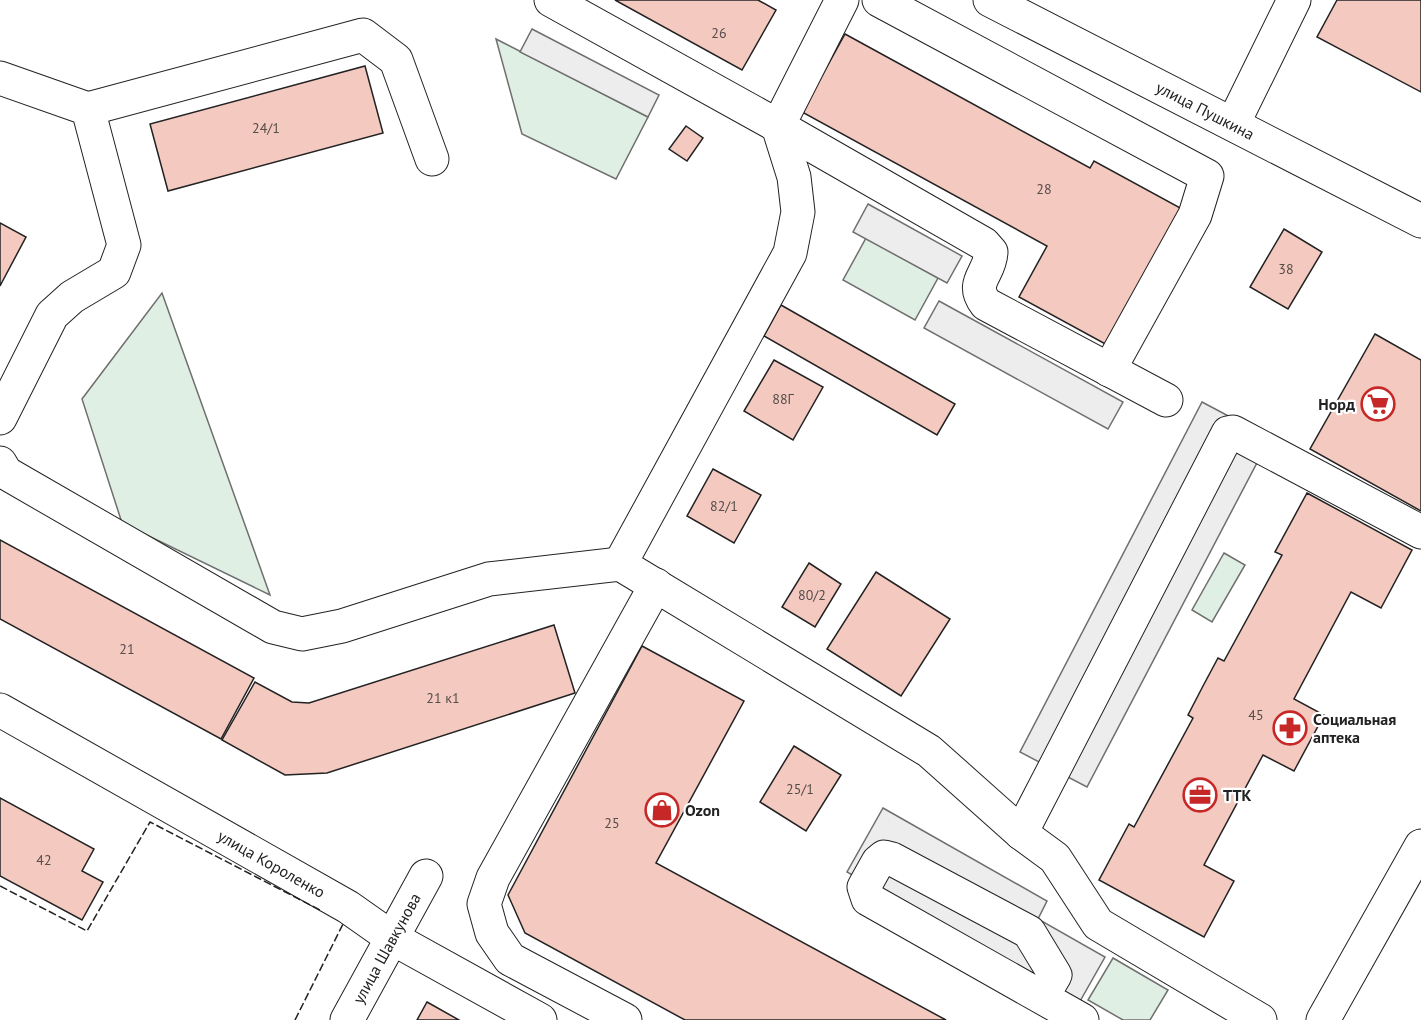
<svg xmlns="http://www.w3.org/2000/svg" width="1421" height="1020" viewBox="0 0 1421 1020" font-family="'PT Sans',sans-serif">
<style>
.green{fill:#e0efe3;stroke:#6f6f6f;stroke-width:1.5}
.parking{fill:#ededed;stroke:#6f6f6f;stroke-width:1.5}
.building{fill:#f3c9c0;stroke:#222;stroke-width:1.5}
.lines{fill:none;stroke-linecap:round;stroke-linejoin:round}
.minor-casing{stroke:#222;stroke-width:35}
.major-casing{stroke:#222;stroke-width:35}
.minor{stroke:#fff;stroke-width:33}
.major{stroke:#fff;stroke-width:33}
.fence{stroke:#222;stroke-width:1.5;stroke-dasharray:8 3;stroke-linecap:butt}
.labels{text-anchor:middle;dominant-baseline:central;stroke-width:4.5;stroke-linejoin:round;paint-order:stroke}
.number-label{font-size:14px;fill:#564c4a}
.street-label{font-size:16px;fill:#222;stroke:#fff}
.poi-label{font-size:16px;font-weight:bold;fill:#222;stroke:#fff;text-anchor:start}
</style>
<rect width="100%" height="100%" fill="#fff"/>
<g class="green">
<polygon points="496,39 648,117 616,179 522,134"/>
<polygon points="866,238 938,278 915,320 843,280"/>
<polygon points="162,293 270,595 122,523 82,399"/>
<polygon points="1224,553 1245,565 1212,622 1192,610"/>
<polygon points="1113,958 1168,990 1150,1020 1123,1020 1088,1000"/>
</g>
<g class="parking">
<polygon points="532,29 659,95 648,117 520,52"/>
<polygon points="868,204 962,256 947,283 853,232"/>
<polygon points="939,301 1123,402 1108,429 924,328"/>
<polygon points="1202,402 1270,438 1087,787 1020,752"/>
<polygon points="883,808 1047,901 1038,919 1105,957 1079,1003 847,872"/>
</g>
<g class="building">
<polygon points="615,0 758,0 776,10 742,70"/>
<polygon points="1337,0 1421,0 1421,92 1317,37"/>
<polygon points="845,34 1090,168 1094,161 1184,210 1109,346 1019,297 1047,246 802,112"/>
<polygon points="365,66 383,133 168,191 150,124"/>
<polygon points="686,126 703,138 687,161 669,149"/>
<polygon points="0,223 26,237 0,286"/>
<polygon points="1284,229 1322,252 1288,309 1250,287"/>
<polygon points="781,305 955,404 937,435 764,336"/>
<polygon points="1375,334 1421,360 1421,511 1310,449"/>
<polygon points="774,360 823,387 793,440 744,411"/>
<polygon points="713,469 761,495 734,543 687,516"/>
<polygon points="1307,493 1412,550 1381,608 1351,592 1294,699 1324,715 1294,771 1263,755 1204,865 1234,881 1204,937 1099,880 1129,824 1134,827 1193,718 1188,715 1203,686 1218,658 1224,661 1282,555 1275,552"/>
<polygon points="0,540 254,678 221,739 0,619"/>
<polygon points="809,563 841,584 815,627 782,607"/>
<polygon points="876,572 950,619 901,696 827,649"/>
<polygon points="554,625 575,693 327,773 285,775 222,740 255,682 292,702 309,703"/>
<polygon points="642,646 744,701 656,863 946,1020 685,1020 525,933 508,895"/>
<polygon points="794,746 841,775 806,831 760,802"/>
<polygon points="0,798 94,849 82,871 103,882 82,920 0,876"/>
<polygon points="427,1002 459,1020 417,1020"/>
</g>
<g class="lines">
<g class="minor-casing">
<g id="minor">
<polyline points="551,0 778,126 794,177 798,212 790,253 620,564"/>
<path d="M842,0l-64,126 206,118 7,8c-1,23 -22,30 -5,52l180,96"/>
<polyline points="879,0 1207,176 1195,215 1109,370"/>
<path id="s1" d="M990,0l431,221"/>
<polyline points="0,78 88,109 124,245 114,272 72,297 52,315 0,418"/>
<polyline points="88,109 363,35 396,60 432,159"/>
<polyline points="1233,124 1294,0"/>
<polyline points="0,463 6,473 273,627 302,634 342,626 489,579 620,564 929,751 1021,833 1055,858 1098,924 1260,1020"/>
<path id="s2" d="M0,710l348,197 44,31 148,82"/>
<polyline points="1021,833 1228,433 1233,432 1421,532"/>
<polyline points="1042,997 1055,975 1029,932 892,859 884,857 878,862 864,887 868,899 1082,1020"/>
<path id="s3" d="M347,1020l79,-144"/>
<polyline points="625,1020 510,959 492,933 484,904 493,878 656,585"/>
</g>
</g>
<g class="major-casing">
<polyline id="major" points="1323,1020 1421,846"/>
</g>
<use href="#minor" class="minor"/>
<use href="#major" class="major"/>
<g class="fence">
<polyline points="0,886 87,931 150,822 320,910"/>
<polyline points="295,1020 344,922"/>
</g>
</g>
<defs>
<g id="supermarket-ring" transform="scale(1.725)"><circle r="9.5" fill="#fff" stroke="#c62828" stroke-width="1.5"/><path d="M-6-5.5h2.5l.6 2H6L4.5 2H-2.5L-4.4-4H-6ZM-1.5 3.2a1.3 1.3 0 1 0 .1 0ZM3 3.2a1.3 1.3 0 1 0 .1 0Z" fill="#c62828"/></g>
<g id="pharmacy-ring" transform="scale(1.725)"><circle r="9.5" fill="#fff" stroke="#c62828" stroke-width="1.5"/><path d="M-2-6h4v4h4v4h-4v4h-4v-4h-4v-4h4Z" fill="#c62828"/></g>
<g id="office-ring" transform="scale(1.725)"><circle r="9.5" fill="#fff" stroke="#c62828" stroke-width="1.5"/><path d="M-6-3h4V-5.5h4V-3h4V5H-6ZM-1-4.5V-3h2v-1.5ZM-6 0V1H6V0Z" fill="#c62828"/></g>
<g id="shop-ring" transform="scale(1.725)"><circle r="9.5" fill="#fff" stroke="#c62828" stroke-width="1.5"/><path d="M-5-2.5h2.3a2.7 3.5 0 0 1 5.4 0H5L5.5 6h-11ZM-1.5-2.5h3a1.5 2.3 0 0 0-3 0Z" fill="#c62828"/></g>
</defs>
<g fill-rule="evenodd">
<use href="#supermarket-ring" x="1378" y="404"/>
<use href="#pharmacy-ring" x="1290" y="728"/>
<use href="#office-ring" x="1200" y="795"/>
<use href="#shop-ring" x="662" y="810"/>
</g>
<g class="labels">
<g class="number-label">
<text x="719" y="33">26</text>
<text x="266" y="128">24/1</text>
<text x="1044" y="189">28</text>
<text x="1286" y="269">38</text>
<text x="783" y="399">88Г</text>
<text x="724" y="506">82/1</text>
<text x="812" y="595">80/2</text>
<text x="127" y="649">21</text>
<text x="443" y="698">21 к1</text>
<text x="1256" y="715">45</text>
<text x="800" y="789">25/1</text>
<text x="612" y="823">25</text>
<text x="44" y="860">42</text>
</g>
<g class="street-label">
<text stroke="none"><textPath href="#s1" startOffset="242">улица Пушкина</textPath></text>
<text stroke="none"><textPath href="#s2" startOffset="312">улица Короленко</textPath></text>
<text stroke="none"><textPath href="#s3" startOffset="82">улица Шавкунова</textPath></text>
</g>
<g class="poi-label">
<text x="1355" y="404" text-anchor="end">Норд</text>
<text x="1313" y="719">Социальная<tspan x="1313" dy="18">аптека</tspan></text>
<text x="1223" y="795">ТТК</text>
<text x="685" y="810">Ozon</text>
</g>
</g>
</svg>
